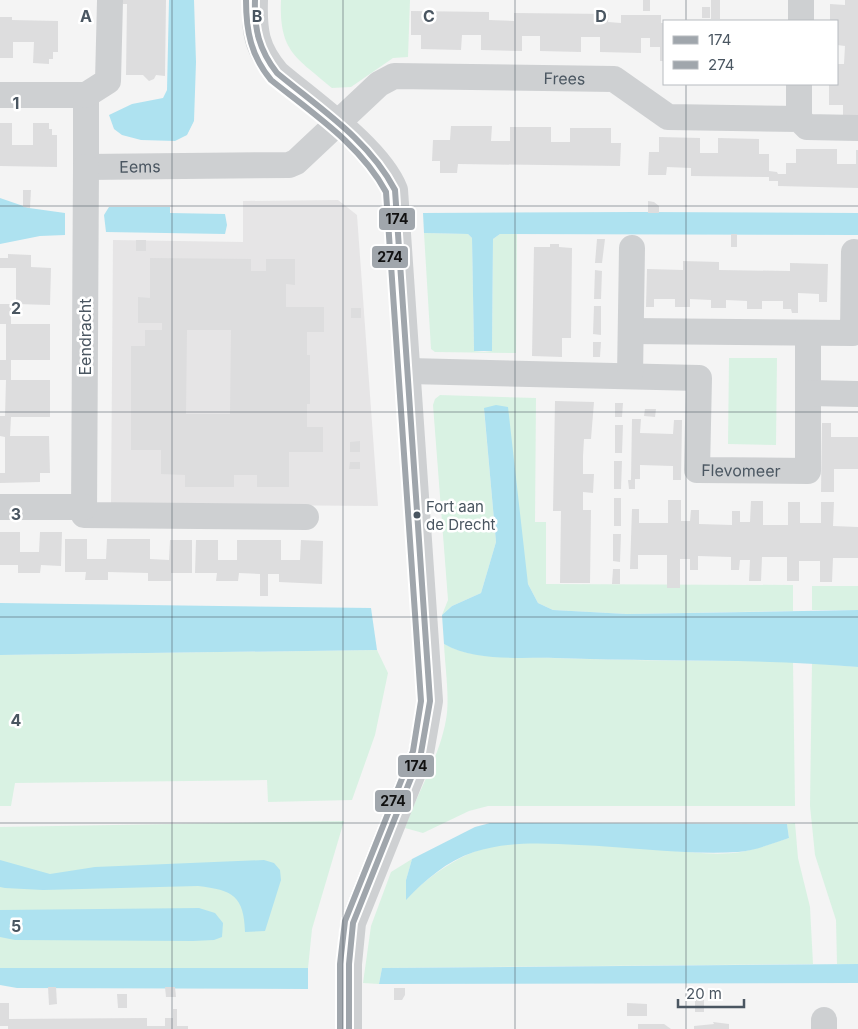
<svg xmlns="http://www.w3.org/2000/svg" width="858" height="1029" viewBox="0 0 858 1029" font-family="Inter,sans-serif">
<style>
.education{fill:#e6e5e6}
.green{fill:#d9f2e3}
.water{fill:#aee2f0}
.building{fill:#ddddde;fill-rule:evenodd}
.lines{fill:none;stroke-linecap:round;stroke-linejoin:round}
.minor{stroke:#ced0d2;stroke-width:26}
.bus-1-casing{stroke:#fff;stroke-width:10}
.bus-2-casing{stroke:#fff;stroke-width:10}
.bus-1{stroke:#a0a6ac;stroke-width:6}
.bus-2{stroke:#a0a6ac;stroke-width:6}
.grid{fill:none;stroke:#4a5661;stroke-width:1;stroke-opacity:0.55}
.bus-dot{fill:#4a5661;stroke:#fff;stroke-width:2}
.labels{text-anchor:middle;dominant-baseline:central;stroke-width:5;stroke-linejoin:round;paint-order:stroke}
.bus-label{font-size:15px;fill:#4a5661;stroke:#fff;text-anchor:start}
.street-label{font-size:16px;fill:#4a5661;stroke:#fff}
.grid-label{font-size:16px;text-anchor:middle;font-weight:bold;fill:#4a5661;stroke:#fff;stroke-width:5;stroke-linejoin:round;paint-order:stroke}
.line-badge{stroke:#fff;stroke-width:2}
.pale-badge-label{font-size:14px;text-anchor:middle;font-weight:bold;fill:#111}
</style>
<rect width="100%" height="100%" fill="#f4f4f4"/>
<polygon class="education" points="338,200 357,215 378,506 111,504 113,240 243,242 243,201"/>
<g class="green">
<path d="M281,0h129l-2,57 -15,1 -42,29 -19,1c-36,-31 -53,-36 -51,-88z"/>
<polygon points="424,233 468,234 472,238 474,351 484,352 492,351 493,239 500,234 517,234 516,353 435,352 431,349"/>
<polygon points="729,358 777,358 776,445 728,444"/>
<polygon points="440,395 536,398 535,522 546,522 546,584 793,585 793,611 627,614 553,610 538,603 528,584 484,409 496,542 481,593 452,606 442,615 448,600 433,405 435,399"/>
<rect x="812" y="586" width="46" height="24"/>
<path d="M444,644c31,17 73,12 108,14 81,3 161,3 241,3l2,145h-307l-19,5 -46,22 -18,-5c13,-38 37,-74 42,-115 2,-22 -2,-47 -3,-69z"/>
<polygon points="377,650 388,673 375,735 352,800 268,802 267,780 15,783 11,806 0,806 0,655"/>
<polygon points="812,663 858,667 858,964 837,964 836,920 815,855 810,806"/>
<polygon points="344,821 312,929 308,968 0,968 0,827"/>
<path d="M795,823l3,35 12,49 3,57 -431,4 -3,16 -16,-1 8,-57 20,-54 21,-13 -6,21v19c19,-19 40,-35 65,-46 50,-21 140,-7 194,-3 24,2 52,6 76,2 16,-3 32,-9 48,-14l-2,-14z"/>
</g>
<g class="water">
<polygon points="169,0 194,0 196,62 194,121 187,135 175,141 141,140 122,135 114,129 109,115 132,104 163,98 167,90"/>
<polygon points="0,198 29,208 65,213 65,235 40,236 0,244"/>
<polygon points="109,207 170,207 170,213 225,214 227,225 225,234 106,232 104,215"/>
<polygon points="637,212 858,213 858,235 500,234 493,239 492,351 474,351 472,238 468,234 424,233 423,213"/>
<path d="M496,405l12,2 20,177 10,19 15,7 74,4 231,-4v57c-101,-9 -202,-5 -303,-9 -35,-1 -79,4 -111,-14l-2,-29 10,-9 29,-13 15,-51 -12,-134z"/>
<polygon points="0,603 371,608 377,650 0,655"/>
<path d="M490,823l297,1 2,14c-16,5 -34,13 -51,14 -53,3 -106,-5 -159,-7 -35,-2 -71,-4 -105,7 -27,9 -49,28 -68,48v-20l6,-21 63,-32z"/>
<path d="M0,860l50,14 45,-7 169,-7 10,3 6,7 1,10 -16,51 -20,1c-1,-36 -12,-42 -47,-46l-155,4 -38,-2 -5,-1z"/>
<polygon points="199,908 215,913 223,923 222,937 214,940 193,941 15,940 0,937 0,910"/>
<polygon points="858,964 858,983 379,984 382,968"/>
<polygon points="0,968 308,968 308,989 17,988 0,985"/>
</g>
<g class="building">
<polygon points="123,0 166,0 165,76 156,75 154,79 149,81 143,75 126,75 127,4 123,4"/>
<rect x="643" y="0" width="7" height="11"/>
<rect x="711" y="0" width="9" height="19"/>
<polygon points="845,0 858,0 858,116 843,115 843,105 829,105 829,84 837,84 837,64 844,64 845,46 837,45 837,21 830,21 830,4 845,5"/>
<rect x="702" y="7" width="8" height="11"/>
<polygon points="411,11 489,12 489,20 514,21 514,13 609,14 608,22 621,23 621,15 661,15 661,23 664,23 664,61 660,61 660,47 650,47 650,38 641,38 641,53 600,52 600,37 581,37 581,52 540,51 540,36 522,36 522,51 481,50 481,35 462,35 461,50 421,49 421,35 411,35"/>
<polygon points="0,17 12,17 12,20 58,21 58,52 53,52 53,59 49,59 49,64 33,63 34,42 13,42 13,58 0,58"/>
<polygon points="0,123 12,123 12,145 33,145 33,123 49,123 49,129 52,129 52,135 57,135 57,167 0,166"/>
<polygon points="451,126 492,126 491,141 510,141 510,127 551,127 551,142 570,142 570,128 611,128 611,143 621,143 620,166 458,164 457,173 440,173 440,161 432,161 433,140 450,140"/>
<polygon points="659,137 700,138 700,153 718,153 718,138 759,139 759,154 769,154 769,171 777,172 778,174 786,174 786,163 796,163 796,149 837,149 837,164 856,164 856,150 858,150 858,188 778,186 778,181 769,181 769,177 691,176 691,168 667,167 666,175 648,175 649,152 659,152"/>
<polygon points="23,190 31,190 30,208 23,207"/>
<polygon points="648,201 654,202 659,206 659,213 648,213"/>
<rect x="731" y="234" width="6" height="13"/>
<polygon points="597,239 605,239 602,263 595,263"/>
<rect x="136" y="240" width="10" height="11"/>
<polygon points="550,244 559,244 559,247 572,248 571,338 562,338 562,357 532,356 534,247 550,247"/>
<polygon points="8,254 31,255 31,267 51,268 50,305 16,304 16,268 0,268 0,258 8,258"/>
<path d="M150,258l101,1v12h15v-12h29v26l-9,-1v23h38v25h-17v23h3v49h-3v23h16v25h-34v35h-32v-12h-23v12h-49v-12l-24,-1v-24h-30v-104h14v-16h17v-7h-24v-26l12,1zM187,330h44l-1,84h-44z"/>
<polygon points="683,261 719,262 719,270 790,271 790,263 828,264 827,302 819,302 819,294 798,293 798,313 792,313 791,309 783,309 783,301 762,301 762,309 747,309 747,301 726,300 726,308 711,308 711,300 690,299 690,307 675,307 675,299 654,299 654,307 646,307 647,269 683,270"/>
<polygon points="595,270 602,271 601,299 594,299"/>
<polygon points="0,304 11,304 11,324 50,324 50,360 11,360 11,380 50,380 50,417 11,417 10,436 49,436 50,473 40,473 40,482 0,483 0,473 5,473 5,437 0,436 0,416 5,416 6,380 0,380 0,360 6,360 6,324 0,324"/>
<polygon points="594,306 601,306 601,335 593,334"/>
<rect x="351" y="308" width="10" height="10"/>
<polygon points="593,342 601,342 600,357 593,357"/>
<polygon points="555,401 594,402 591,439 584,439 583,456 583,474 594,474 593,493 583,492 583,510 591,510 590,583 560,583 561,511 553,511"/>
<polygon points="615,403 623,403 622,417 615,417"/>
<polygon points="645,409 656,409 655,417 644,416"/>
<polygon points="632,419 641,419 640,433 673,434 674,420 682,420 681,480 673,480 673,466 640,465 640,479 635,479 635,489 629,489 628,480 631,480"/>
<polygon points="822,423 831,423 831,437 858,437 858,469 834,469 834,492 821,492"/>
<polygon points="615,425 623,425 622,453 615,453"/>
<polygon points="360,441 360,452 350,452 350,442"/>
<polygon points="614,461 622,461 621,489 614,489"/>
<polygon points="350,462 360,462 360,469 349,469"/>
<rect x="614" y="498" width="7" height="28"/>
<polygon points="668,500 681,500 681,521 690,521 691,510 699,510 699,524 732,525 732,511 740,511 740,522 750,522 751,501 763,501 763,525 788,525 788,502 800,502 800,523 821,523 821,502 834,502 833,526 858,527 858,558 833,558 832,582 820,582 820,561 799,561 799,581 787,581 787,557 762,557 761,581 749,581 750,560 740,560 739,570 731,570 731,557 698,556 698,570 690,570 690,559 680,559 680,588 667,588 667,555 638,555 638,569 630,569 632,509 639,509 639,523 668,523"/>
<polygon points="0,532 20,532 20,552 39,552 40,532 62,532 61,566 41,565 40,573 18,573 18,565 0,565"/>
<polygon points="613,534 621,534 620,562 613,561"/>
<polygon points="65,539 87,539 87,559 106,559 107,539 150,539 150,559 169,560 170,540 192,540 192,573 171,573 171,581 148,581 148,573 108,572 108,580 85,580 86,572 65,572"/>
<polygon points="196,540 218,540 218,560 237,560 237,540 281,540 281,560 300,560 301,540 323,541 322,584 279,582 279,574 268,574 268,596 260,596 260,574 239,573 238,581 216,581 217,573 195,573"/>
<polygon points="613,569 620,569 620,584 612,584"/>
<polygon points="48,987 56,987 57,1004 49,1005"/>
<polygon points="165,987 175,987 176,997 166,997"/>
<polygon points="394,988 405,988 405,995 402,1000 394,1000"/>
<polygon points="117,994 127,994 127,1008 118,1008"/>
<rect x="695" y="999" width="9" height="13"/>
<polygon points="0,1003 9,1003 9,1019 147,1018 147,1026 165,1026 165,1018 173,1018 173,1009 177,1009 177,1026 188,1026 188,1029 8,1029 8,1026 0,1026"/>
<polygon points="627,1003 647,1004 647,1016 627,1016"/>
<polygon points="713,1022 729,1024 729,1029 694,1029 694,1026 714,1024"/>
<polygon points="638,1024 664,1024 671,1029 638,1029"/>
</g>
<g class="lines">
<g class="minor">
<path d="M255,0c-1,31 1,48 22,73 35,30 102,76 118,117l35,511 -9,52 -68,170 -4,41v65"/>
<polyline points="801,21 801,0"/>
<path id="s1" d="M0,95h86v72l203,-2 7,-3 83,-78 15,-8 220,3 54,38 131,2 8,8 51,1"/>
<polyline points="86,95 108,81 110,1"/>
<polyline points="799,119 799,84"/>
<polyline points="86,167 84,515 306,517"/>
<polyline points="631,331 853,333 854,252"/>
<path id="s2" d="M409,371l290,7 -2,92 111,1v-138"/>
<polyline points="630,376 632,248"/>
<polyline points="809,393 858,394"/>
<polyline points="0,507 84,507"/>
<polyline points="824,1020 824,1029"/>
</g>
<g class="bus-1-casing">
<path id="bus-1" d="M255,0c-1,29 4,50 22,73 42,35 92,67 118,117l35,511 -9,52 -68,170 -4,41v65"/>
</g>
<g class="bus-2-casing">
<path id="bus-2" d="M246,0c0,31 5,56 25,80 41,33 90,65 115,112l35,509 -8,50 -68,170 -5,43v65"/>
</g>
<use href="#bus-1" class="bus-1"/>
<use href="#bus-2" class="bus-2"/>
</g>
<path class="grid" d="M172,0v1029M343,0v1029M515,0v1029M686,0v21M686,84v945M0,206h858M0,412h858M0,617h858M0,823h858"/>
<circle class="bus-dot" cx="417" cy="515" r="4.5"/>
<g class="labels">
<g class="bus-label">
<text x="426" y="506">Fort aan<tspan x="426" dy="18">de Drecht</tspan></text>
</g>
<g class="street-label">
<text stroke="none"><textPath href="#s1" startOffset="670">Frees</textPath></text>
<text stroke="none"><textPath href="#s1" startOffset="212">Eems</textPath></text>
<text transform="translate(85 337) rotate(-90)">Eendracht</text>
<text stroke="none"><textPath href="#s2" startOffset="426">Flevomeer</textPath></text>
</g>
</g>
<g class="grid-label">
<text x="86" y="22">A</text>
<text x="257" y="22">B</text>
<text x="429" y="22">C</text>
<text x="601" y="22">D</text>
<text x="16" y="109">1</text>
<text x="16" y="314">2</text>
<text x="16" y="520">3</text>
<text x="16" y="726">4</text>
<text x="16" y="932">5</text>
</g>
<g class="line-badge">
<rect x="378" y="207" width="38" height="24" rx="5" fill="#a0a6ac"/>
<rect x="371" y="245" width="38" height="24" rx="5" fill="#a0a6ac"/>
<rect x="397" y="754" width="38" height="24" rx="5" fill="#a0a6ac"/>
<rect x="374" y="789" width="38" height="24" rx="5" fill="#a0a6ac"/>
</g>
<g class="pale-badge-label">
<text x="397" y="224">174</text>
<text x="390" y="262">274</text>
<text x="416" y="771">174</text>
<text x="393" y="806">274</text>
</g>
<rect x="663" y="20" width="175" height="65" fill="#ffffff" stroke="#b7bbc0"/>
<rect x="673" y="36" width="25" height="8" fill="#a0a6ac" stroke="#b7bbc0"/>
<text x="708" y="45" font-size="15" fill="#4a5661">174</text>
<rect x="673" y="61" width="25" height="8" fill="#a0a6ac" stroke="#b7bbc0"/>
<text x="708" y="70" font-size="15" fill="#4a5661">274</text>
<path d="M678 999v8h66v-8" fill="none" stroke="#4a5661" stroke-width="2.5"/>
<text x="686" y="999" font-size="15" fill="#4a5661" stroke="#ffffff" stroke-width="4" paint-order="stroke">20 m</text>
</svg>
